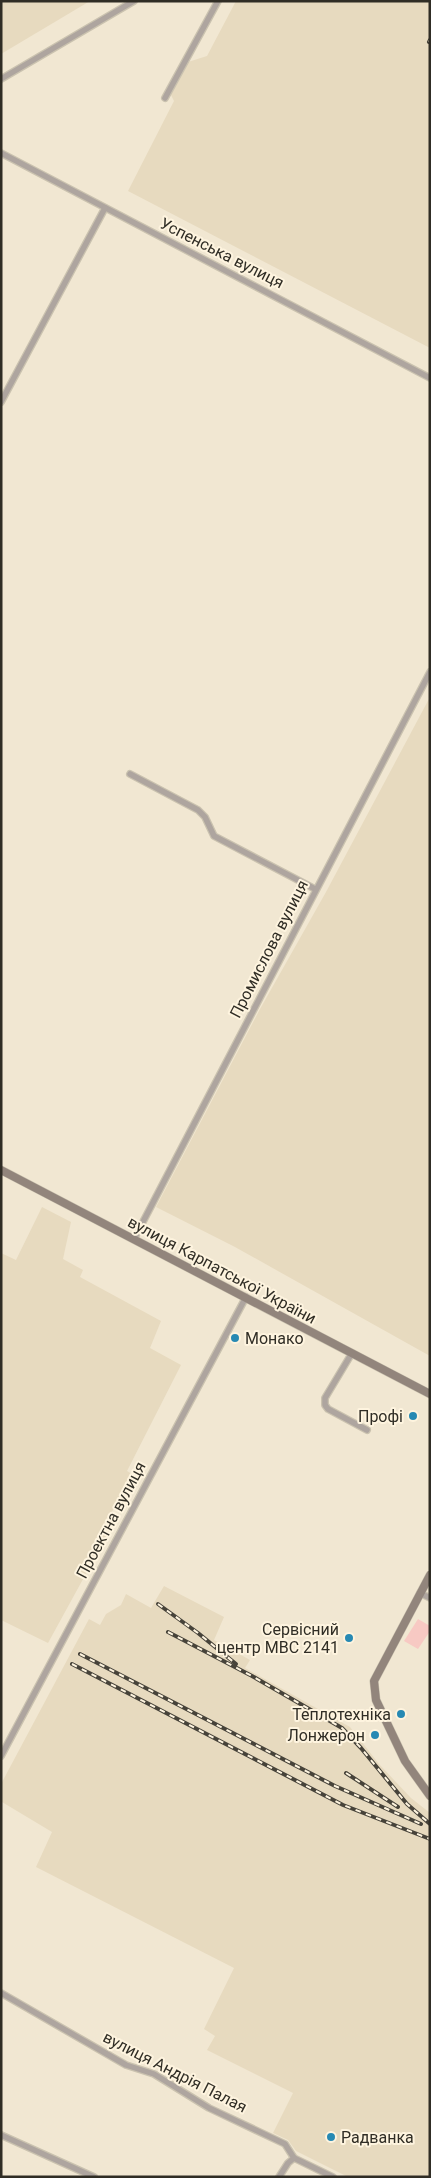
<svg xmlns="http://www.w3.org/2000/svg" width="431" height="2178" viewBox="0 0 431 2178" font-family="Roboto,sans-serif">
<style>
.built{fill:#e7dabf}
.green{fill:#f7c9c3}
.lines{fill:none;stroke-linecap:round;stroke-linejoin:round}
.street-casing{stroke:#cac2af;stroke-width:8}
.secondary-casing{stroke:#cac2af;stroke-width:9}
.street{stroke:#aea59f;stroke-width:5.5}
.secondary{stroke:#92857c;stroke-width:8}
.rail-casing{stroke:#47433a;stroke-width:4}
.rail{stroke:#fef4df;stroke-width:2;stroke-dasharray:5.5;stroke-linecap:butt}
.poi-dot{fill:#2789b3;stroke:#fef4df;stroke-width:2}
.labels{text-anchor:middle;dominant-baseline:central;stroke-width:4;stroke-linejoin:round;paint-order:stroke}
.street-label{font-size:16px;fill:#302d25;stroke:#fef4df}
.poi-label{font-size:16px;fill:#302d25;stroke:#fef4df;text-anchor:end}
</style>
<rect width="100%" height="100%" fill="#f1e7d2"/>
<g class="built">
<polygon points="1,1 90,1 1,54"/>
<polygon points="236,1 430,1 430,348 128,191 174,101 170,93 188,62 207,56"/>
<polygon points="430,697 430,1356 235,1247 156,1207 260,1009 326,892"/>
<polygon points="42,1207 71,1222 63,1259 83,1270 80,1277 161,1321 150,1348 181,1365 127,1471 132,1474 105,1525 111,1528 48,1643 1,1620 1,1253 16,1260"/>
<polygon points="164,1586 224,1617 214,1640 250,1660 245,1668 350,1727 379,1764 411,1798 430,1813 430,2177 348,2177 296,2151 288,2140 273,2133 293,2093 207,2050 215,2036 204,2029 234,1968 36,1867 52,1832 2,1802 1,1784 89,1619 100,1625 106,1614 121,1605 126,1594 151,1608"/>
</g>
<polygon class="green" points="418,1619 430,1626 430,1631 418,1649 404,1641"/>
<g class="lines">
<g class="street-casing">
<g id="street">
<polyline points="1,79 134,1"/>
<polyline points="165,98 218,1"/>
<polyline points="1,153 430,378"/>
<polyline points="1,402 105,208"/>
<polyline points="130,774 198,810 205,817 214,836 315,889"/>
<polyline points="134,1239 430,672"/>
<polyline points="352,1353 325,1398 325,1405 328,1409 367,1430"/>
<polyline points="420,1593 430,1598"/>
<polyline points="1,1756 246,1297"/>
<polyline points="1,1993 126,2065 154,2074 209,2108 285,2144 294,2158 333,2177"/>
<polyline points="1,2135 94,2177"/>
<polyline points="279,2177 288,2163 294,2158"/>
</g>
</g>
<g class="secondary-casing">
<g id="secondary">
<polyline points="1,1170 430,1394"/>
<polyline points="430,1575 374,1681 376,1700 405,1761 430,1796"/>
</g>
</g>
<use href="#street" class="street"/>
<use href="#secondary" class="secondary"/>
<g class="rail-casing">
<g id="rail">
<polyline points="429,42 430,40"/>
<polyline points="158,1604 198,1633 236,1664"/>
<polyline points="168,1632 252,1676 342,1728 361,1748 407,1804 430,1824"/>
<polyline points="80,1654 335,1786 421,1824"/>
<polyline points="72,1664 343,1805 430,1839"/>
<polyline points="346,1773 398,1807"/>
</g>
</g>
<use href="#rail" class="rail"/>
</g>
<g class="poi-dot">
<circle cx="235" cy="1338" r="5"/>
<circle cx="413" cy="1416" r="5"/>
<circle cx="349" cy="1638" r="5"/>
<circle cx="401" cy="1714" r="5"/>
<circle cx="375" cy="1735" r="5"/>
<circle cx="331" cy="2137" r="5"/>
</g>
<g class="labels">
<g class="street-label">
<text transform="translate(222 253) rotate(27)">Успенська вулиця</text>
<text transform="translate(269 949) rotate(-63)">Промислова вулиця</text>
<text transform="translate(222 1270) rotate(28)">вулиця Карпатської України</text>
<text transform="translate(111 1520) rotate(-62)">Проектна вулиця</text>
<text transform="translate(175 2072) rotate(27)">вулиця Андрія Палая</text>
</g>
<g class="poi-label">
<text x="245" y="1338" text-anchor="start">Монако</text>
<text x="403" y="1416">Профі</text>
<text x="339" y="1629">Сервісний<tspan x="339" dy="18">центр МВС 2141</tspan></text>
<text x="391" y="1714">Теплотехніка</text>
<text x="365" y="1735">Лонжерон</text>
<text x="341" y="2137" text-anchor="start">Радванка</text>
</g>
</g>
<rect width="431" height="2178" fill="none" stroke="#302d25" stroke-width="5"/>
</svg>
